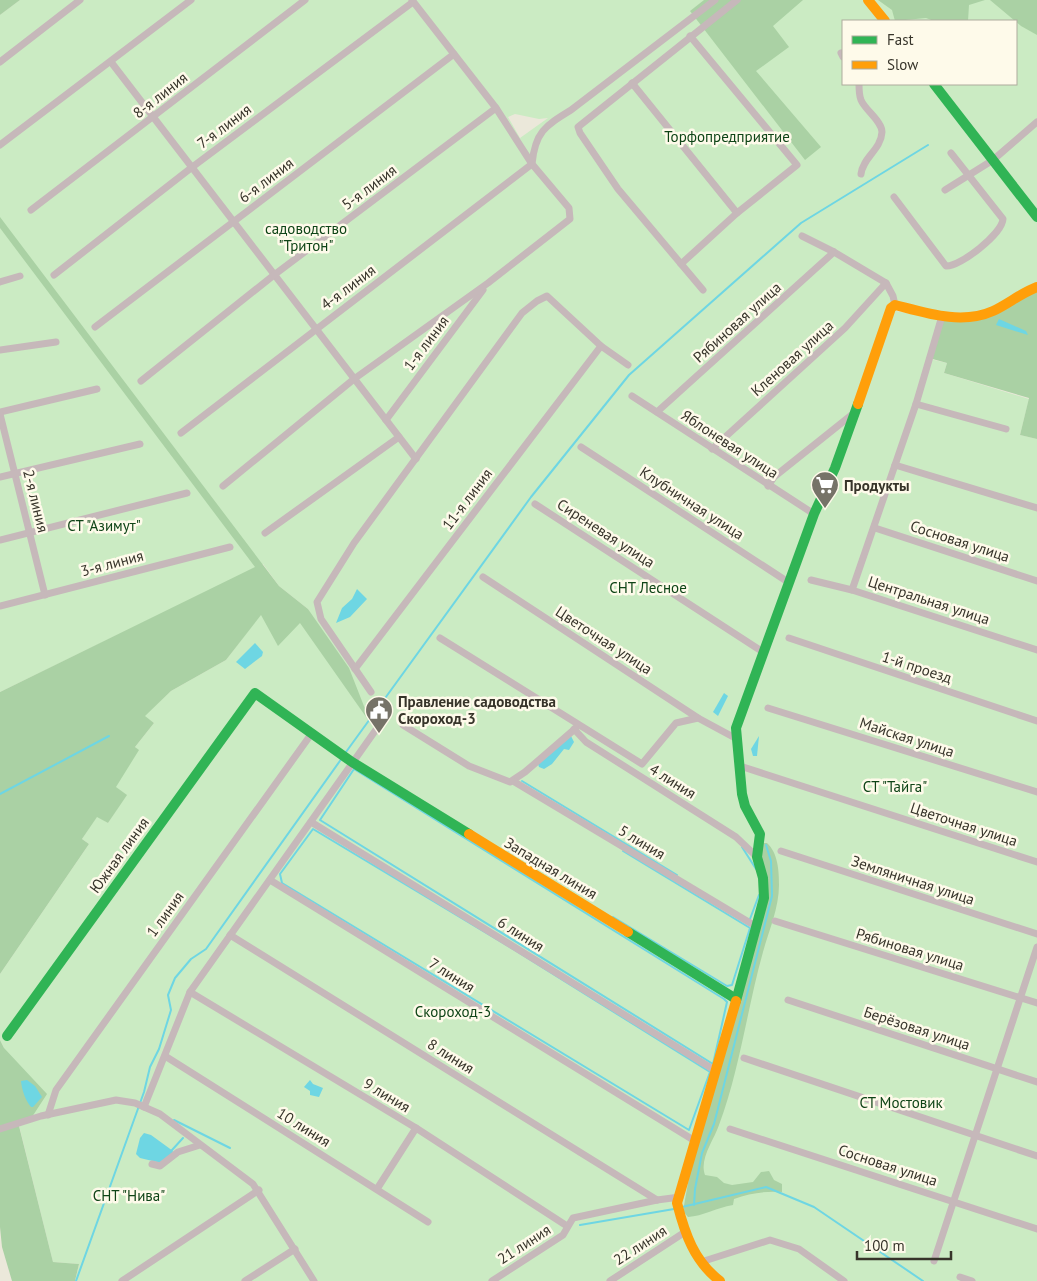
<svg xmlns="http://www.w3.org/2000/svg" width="1037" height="1281" viewBox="0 0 1037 1281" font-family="'PT Sans',sans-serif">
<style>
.green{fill:#cbebc3;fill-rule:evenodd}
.forest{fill:#aad1a4}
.water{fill:#6ed6e3}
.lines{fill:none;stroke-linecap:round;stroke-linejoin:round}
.stream{stroke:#6ed6e3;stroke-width:2}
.street{stroke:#c6b8ba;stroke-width:7}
.fast{stroke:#30b455;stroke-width:10}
.slow{stroke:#ff9f0a;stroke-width:10}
.labels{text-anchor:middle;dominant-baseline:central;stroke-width:5;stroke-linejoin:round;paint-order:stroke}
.street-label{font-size:15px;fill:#37342a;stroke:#fefaea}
.park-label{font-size:15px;fill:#0e4416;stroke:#fefaea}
.poi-label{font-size:15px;font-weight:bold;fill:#37342a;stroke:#fefaea;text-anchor:start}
</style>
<rect width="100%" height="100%" fill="#ebe8da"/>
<path class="green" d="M20,0h1017v284c-17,9 -36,23 -55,28 -26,7 -57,-2 -83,-8l-3,7 46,9 -12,39 17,4 -3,10 85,26 -9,36 17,4v842h-962l4,-17 -26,-2 -34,-137 -15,-77 -4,-8v-66l89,-130 -7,-5 15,-23 11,7 18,-28 -11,-8 23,-37 -3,-3 19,-24 -10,-7 27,-25 55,-31 35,-46 39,8 70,99 -62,-112 -29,-23 -16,-22 -263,128v-677zM843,21h173v63h-173zM515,114l24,5 9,-1 -28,20 -12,-21z"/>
<g class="forest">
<polygon points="0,0 20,0 0,15"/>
<polygon points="704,0 803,0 773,26 789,47 756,71 821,147 805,160 690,11"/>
<polygon points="878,0 985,0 969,5 968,21 934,21 926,18 895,21 892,10"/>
<polygon points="990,0 1037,0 1037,35 1021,26"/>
<polygon points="0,217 279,586 308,609 349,668 371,724 300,623 278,646 261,615 226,660 171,691 145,716 154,723 135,747 139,750 116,787 127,795 108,823 97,817 82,839 89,844 0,974 0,692 255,567 0,228"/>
<polygon points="1037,291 1037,439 1020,435 1029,398 944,373 947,363 929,358 942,320 963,321"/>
<path d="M763,843h4c11,10 12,28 12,42 0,23 -10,45 -16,67 -16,57 -23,117 -44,173 -5,15 -20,34 -14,50l12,2 7,6 8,2 21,-3 8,-10 8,-1 5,9 8,4v8c-17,-1 -32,1 -48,7l-1,6c-17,3 -30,11 -45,12l-5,-6 7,-39 75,-265 -5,-51z"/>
<polygon points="0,1040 4,1048 47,1094 30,1120 19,1126 53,1262 79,1264 75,1281 12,1281 2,1247 0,1227"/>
</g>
<g class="water">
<polygon points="999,319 1026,331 1028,335 996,325"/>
<polygon points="357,589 367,599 350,617 336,623 342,608 352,599"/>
<polygon points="255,643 263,652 262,656 245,669 236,662"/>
<polygon points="724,693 728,696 718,716 713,712"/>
<polygon points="571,736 574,742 569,750 564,749 552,764 544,769 539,767 538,764"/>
<polygon points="759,736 757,756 753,756 751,749"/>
<path d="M27,1080l8,6 7,11 -9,10h-2c-6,-7 -9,-17 -10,-26z"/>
<polygon points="310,1080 313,1084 323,1088 319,1097 310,1095 310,1091 304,1087"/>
<polygon points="144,1133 151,1135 173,1151 170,1158 161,1163 140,1158 136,1154 140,1138"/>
</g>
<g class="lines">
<g class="stream">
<polyline points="346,752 531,497 629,375 801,223 928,145"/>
<polygon points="354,769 724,999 727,1002 713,1064 320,820"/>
<polyline points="522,781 677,875"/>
<polyline points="0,794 109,736"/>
<polygon points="313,829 513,949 710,1072 689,1130 282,883 280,874"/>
<polyline points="742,847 756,869"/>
<polyline points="613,917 727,986 732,985 750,928 623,851"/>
<polyline points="750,919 759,895"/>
<polyline points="174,1120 230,1148"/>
<polyline points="172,1150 183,1138"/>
<polyline points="694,1205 695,1189 702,1153 714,1124 772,896 771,861 766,845"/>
<polyline points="682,1207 766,1187 814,1207 923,1281"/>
<polyline points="580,1225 674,1209"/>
<polyline points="76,1281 144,1092 150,1067 159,1049 171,1010 168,995 175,978 191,959 206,949 342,758"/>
</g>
<g class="street">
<polyline points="841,53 843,57"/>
<polyline points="0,62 80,0"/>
<polyline points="111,62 416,459"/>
<polyline points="632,83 737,213"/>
<path d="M859,84c0,5 0,11 2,16 4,10 21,21 21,32 -1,18 -19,25 -21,42"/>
<polyline points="0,145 191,0"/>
<polyline points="945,190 993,160 1037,122"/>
<path d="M894,197l52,69c14,1 56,-32 57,-47l-52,-66"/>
<polyline points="31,210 305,0"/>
<polyline points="802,236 834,252 886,283 893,296 895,305"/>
<polyline points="681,264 737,213 797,165 690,36"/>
<polyline points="54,275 191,168 413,2"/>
<polyline points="0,282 20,276"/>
<polyline points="703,290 618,189 580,133 578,127 737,0"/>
<polyline points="95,327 454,54"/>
<polyline points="0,350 56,342"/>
<polyline points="141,381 274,275 496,108"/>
<polyline points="632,396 814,514"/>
<polyline points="916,404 1006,429"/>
<polyline points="0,412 97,389"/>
<polyline points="657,412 834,252"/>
<polyline points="0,414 45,595"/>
<polyline points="386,420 483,290"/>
<path d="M181,433l351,-269c3,-32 13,-38 39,-54l144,-110"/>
<polyline points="581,447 788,582"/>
<polyline points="712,449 845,328 886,283"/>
<polyline points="895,465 1037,508"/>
<polyline points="0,477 140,444"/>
<polyline points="223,486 354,379 488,283 570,219 569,208 532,164 496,108 412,0"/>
<polyline points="768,486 774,477 854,413"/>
<polyline points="535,504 763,652"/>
<polyline points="875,528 1037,581"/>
<polyline points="265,533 399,437"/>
<polyline points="0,540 187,493"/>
<polyline points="483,577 698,718 737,739"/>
<polyline points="811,580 852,590 1037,650"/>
<polyline points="852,590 916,404 942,316"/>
<polyline points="0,606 230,547"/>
<polyline points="440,638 642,764 676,723 698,718"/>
<polyline points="789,638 1037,721"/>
<polyline points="355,669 601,346"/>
<polyline points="371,692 321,619 317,602 354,543 522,313 537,301 547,296 601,346 628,365"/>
<polyline points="768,708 1037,792"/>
<polyline points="403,725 469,766 510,782 525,772 576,728"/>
<polyline points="574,729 586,742 736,837 757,857"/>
<polyline points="740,766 1037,862"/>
<polyline points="513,781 757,927"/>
<polyline points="311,822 716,1071"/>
<polyline points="781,851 1037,934"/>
<polyline points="270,880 695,1141"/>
<polyline points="775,921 1037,1003"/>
<polyline points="230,935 657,1200"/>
<polyline points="190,992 416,1128 567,1226"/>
<polyline points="788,1000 1037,1082"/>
<polyline points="165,1056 428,1222"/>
<polyline points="744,1058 1037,1156"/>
<polyline points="144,1107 190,992 380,724"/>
<polyline points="48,1115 56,1090 312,733"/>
<polyline points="0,1129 41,1116 116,1100 135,1103 160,1114 253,1184 314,1281"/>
<polyline points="730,1129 1037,1229"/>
<polyline points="152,1164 160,1166 178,1152 200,1145"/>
<polyline points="377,1189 416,1128"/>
<polyline points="934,1261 1037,947"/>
<polyline points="701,1262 770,1240 799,1249 844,1281"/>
<polyline points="960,1277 972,1281"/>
<polyline points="122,1281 259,1190"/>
<polyline points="245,1281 295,1249"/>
<polyline points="492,1281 563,1235 573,1218 657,1200 680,1197"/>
<polyline points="610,1281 685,1232"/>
</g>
<g class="fast">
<polyline points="934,84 1037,217"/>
<polyline points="628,932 736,999"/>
<polyline points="736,1001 764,898 763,878 757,857 760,834 745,806 742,794 736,728 814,514 835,468 858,404"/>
<polyline points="7,1036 255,693 352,762 469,834"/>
</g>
<g class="slow">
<polyline points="868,0 885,21"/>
<path d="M858,404l33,-96 4,-3c31,8 67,20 98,6 15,-7 28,-18 44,-24"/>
<polyline points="469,834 628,932"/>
<path d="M720,1281c-26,-20 -35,-47 -43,-78l59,-202"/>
</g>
</g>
<defs>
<g id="supermarket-pin" transform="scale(1.4375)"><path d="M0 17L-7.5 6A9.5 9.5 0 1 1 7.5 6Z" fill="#767368" stroke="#fefaea"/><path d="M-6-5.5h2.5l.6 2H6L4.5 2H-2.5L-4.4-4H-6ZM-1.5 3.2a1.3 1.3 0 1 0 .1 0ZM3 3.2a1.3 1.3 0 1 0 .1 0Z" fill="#fff"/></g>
<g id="civic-pin" transform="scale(1.4375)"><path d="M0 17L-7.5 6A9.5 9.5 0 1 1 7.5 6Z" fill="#767368" stroke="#fefaea"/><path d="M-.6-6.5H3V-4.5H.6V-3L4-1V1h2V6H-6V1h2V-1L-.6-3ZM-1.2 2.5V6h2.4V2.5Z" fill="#fff"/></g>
</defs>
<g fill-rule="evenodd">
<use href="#supermarket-pin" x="825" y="485"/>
<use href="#civic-pin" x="379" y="710"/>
</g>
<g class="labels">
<g class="street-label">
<text transform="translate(160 95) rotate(-38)">8-я линия</text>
<text transform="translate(224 126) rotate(-37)">7-я линия</text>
<text transform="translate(266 180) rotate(-37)">6-я линия</text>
<text transform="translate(369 187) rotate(-37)">5-я линия</text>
<text transform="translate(348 287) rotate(-37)">4-я линия</text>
<text transform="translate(737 322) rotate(-42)">Рябиновая улица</text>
<text transform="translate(426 343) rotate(-53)">1-я линия</text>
<text transform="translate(792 358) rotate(-42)">Кленовая улица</text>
<text transform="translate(730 444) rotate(33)">Яблоневая улица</text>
<text transform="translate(467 499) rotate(-53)">11-я линия</text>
<text transform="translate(36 501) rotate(76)">2-я линия</text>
<text transform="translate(692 503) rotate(33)">Клубничная улица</text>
<text transform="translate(606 533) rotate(33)">Сиреневая улица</text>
<text transform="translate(960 541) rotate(18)">Сосновая улица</text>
<text transform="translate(112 563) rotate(-15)">3-я линия</text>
<text transform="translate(929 600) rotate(18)">Центральная улица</text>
<text transform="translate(604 640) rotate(33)">Цветочная улица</text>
<text transform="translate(917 667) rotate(18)">1-й проезд</text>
<text transform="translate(907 737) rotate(18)">Майская улица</text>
<text transform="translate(673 781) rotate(32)">4 линия</text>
<text transform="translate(964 824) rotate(18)">Цветочная улица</text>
<text transform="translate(642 842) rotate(31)">5 линия</text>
<text transform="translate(119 855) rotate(-54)">Южная линия</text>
<text transform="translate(551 868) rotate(31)">Западная линия</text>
<text transform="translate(913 880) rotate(18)">Земляничная улица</text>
<text transform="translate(165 914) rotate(-54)">1 линия</text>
<text transform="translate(521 934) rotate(32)">6 линия</text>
<text transform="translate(910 949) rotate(17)">Рябиновая улица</text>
<text transform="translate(452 975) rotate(32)">7 линия</text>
<text transform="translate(917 1028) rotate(18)">Берёзовая улица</text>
<text transform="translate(451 1056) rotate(32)">8 линия</text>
<text transform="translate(387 1095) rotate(31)">9 линия</text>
<text transform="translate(304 1127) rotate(32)">10 линия</text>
<text transform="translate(888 1165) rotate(18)">Сосновая улица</text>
<text transform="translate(524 1244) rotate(-33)">21 линия</text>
<text transform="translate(640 1245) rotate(-33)">22 линия</text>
</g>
<g class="park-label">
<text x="727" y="136">Торфопредприятие</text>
<text x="306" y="228">садоводство<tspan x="306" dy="17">"Тритон"</tspan></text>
<text x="104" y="525">СТ "Азимут"</text>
<text x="648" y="587">СНТ Лесное</text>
<text x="895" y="786">СТ "Тайга"</text>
<text x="453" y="1011">Скороход-3</text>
<text x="901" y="1102">СТ Мостовик</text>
<text x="129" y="1195">СНТ "Нива"</text>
</g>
<g class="poi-label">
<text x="844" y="485">Продукты</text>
<text x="398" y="701">Правление садоводства<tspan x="398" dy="17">Скороход-3</tspan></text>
</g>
</g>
<rect x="842" y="20" width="175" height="65" fill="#fefaea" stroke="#aeab9d"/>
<rect x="852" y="36" width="25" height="8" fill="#30b455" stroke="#aeab9d"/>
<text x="887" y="45" font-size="15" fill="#37342a">Fast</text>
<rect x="852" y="61" width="25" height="8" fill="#ff9f0a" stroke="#aeab9d"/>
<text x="887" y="70" font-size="15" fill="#37342a">Slow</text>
<path d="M857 1251v8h94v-8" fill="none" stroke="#37342a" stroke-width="2.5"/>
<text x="864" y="1251" font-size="15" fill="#37342a" stroke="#fefaea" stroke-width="4" paint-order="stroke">100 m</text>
</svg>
